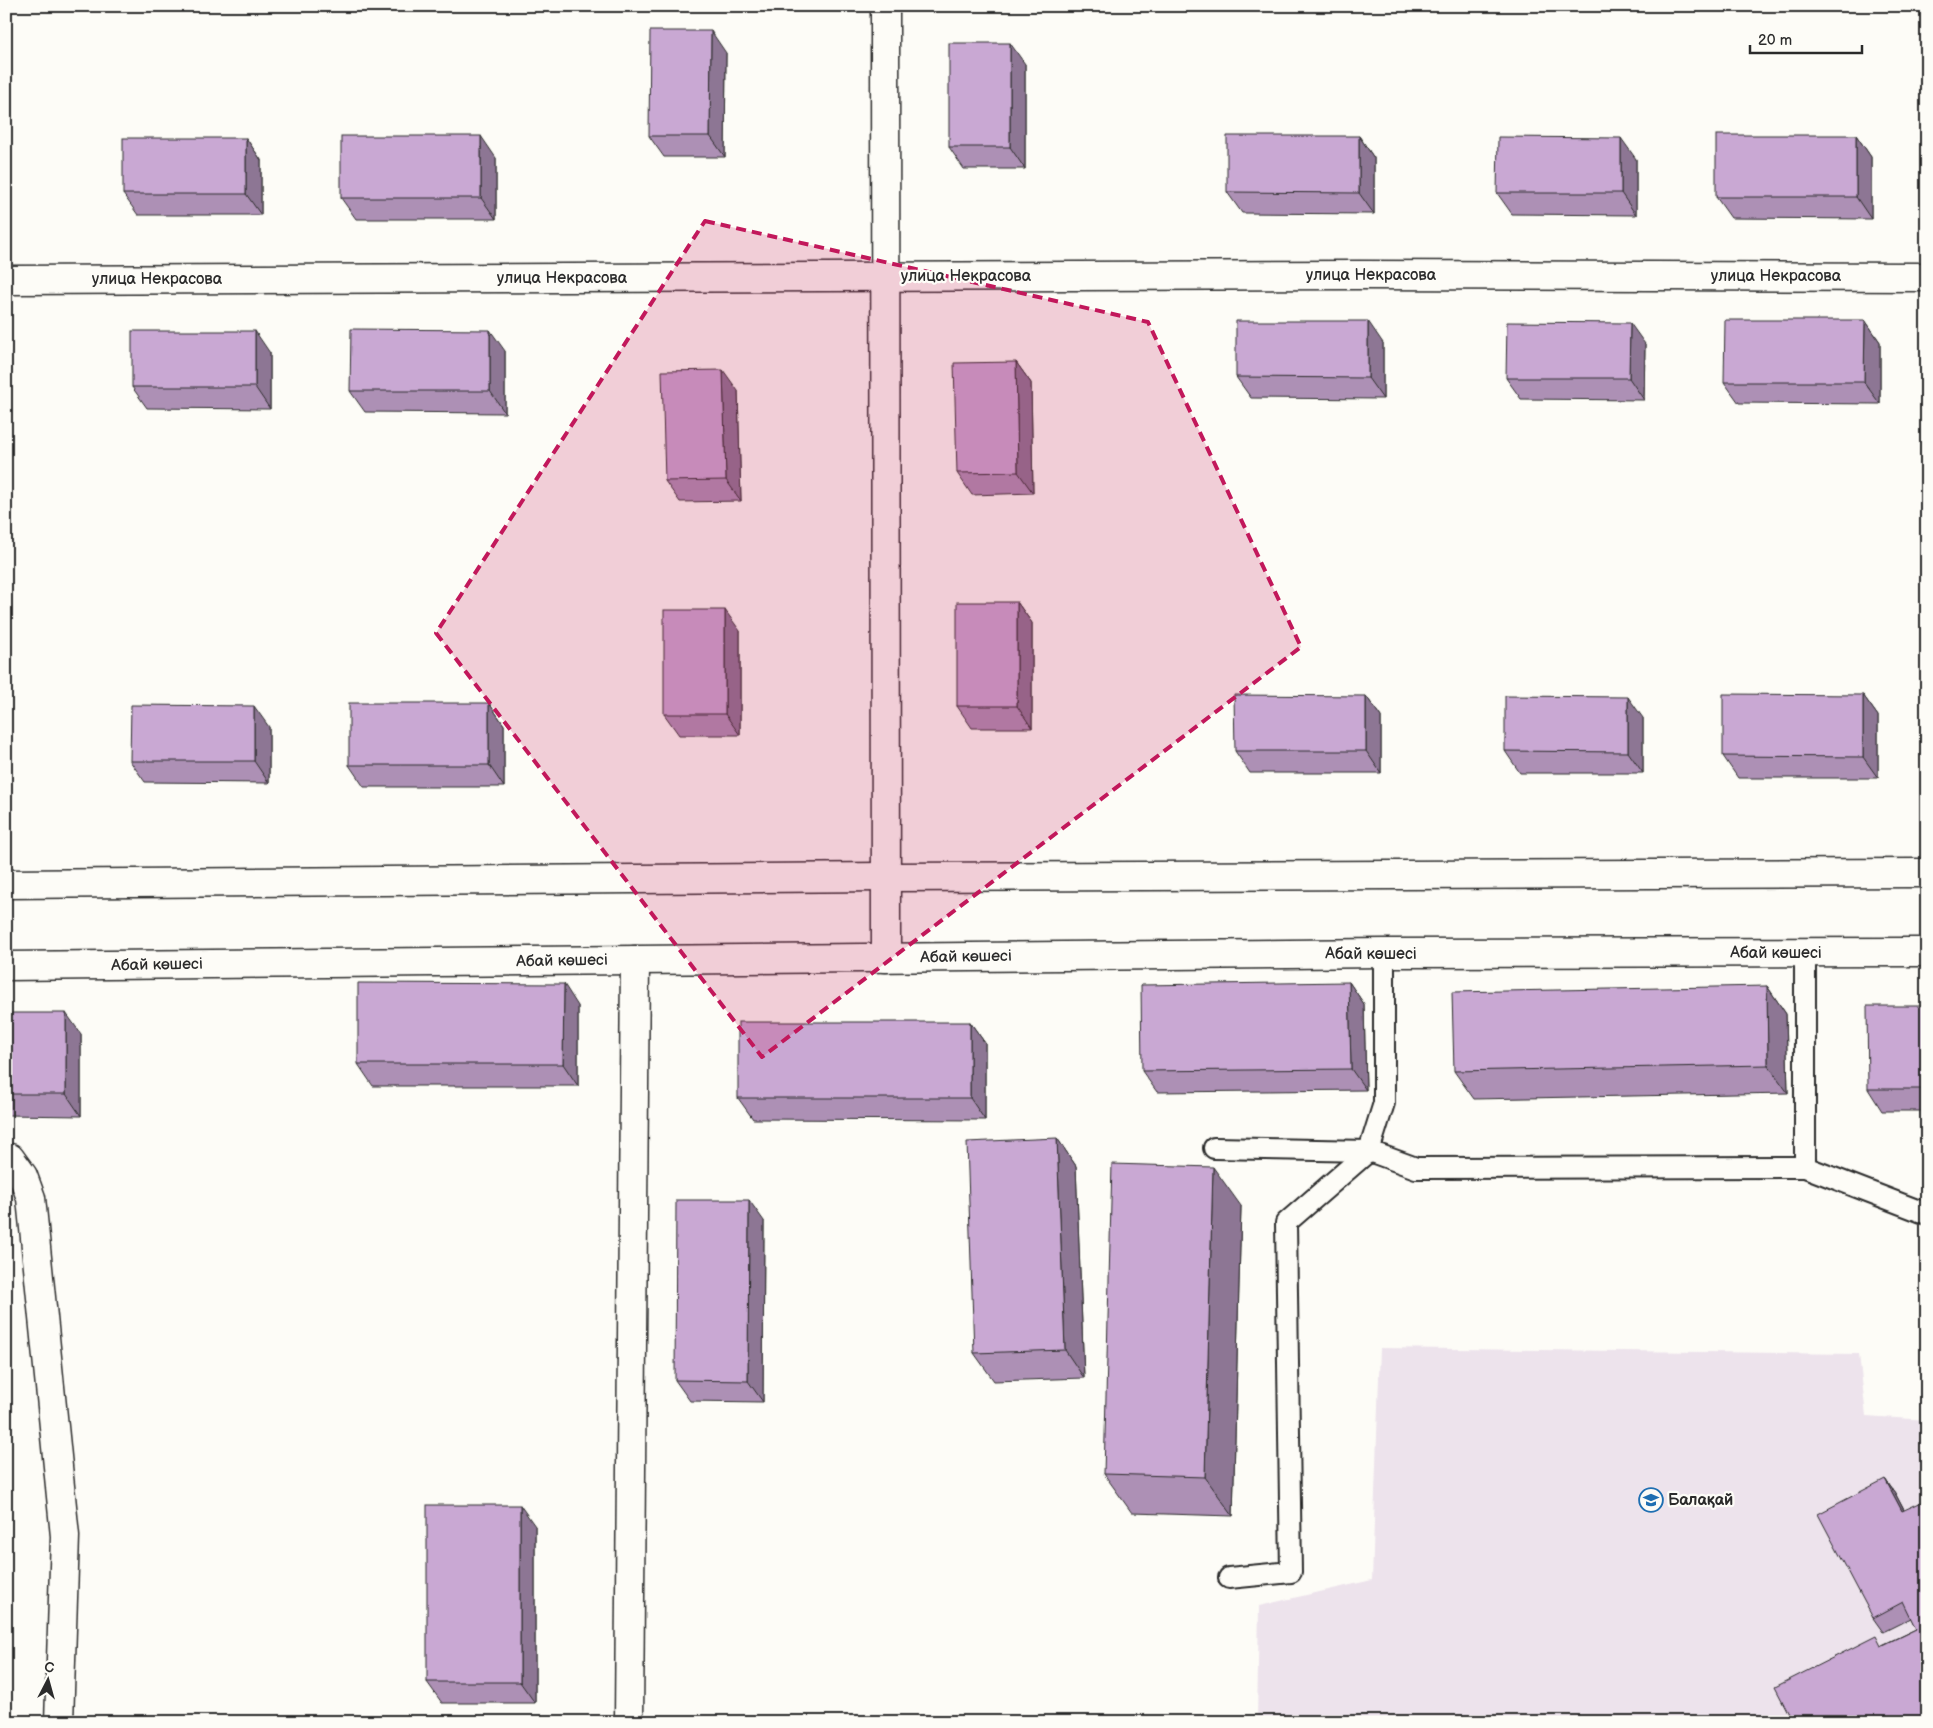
<svg xmlns="http://www.w3.org/2000/svg" width="1933" height="1728" viewBox="0 0 1933 1728" font-family="'Balsamiq Sans',sans-serif">
<style>
.built{fill:#ede3ec}
.lines{fill:none;stroke-linecap:round;stroke-linejoin:round}
.lane-casing{stroke:#2b2b2b;stroke-width:24}
.street-casing{stroke:#2b2b2b;stroke-width:31}
.secondary-casing{stroke:#2b2b2b;stroke-width:31}
.lane{stroke:#fdfcf7;stroke-width:20}
.street{stroke:#fdfcf7;stroke-width:28}
.secondary{stroke:#fdfcf7;stroke-width:28}
.wall{fill:#ad90b5;stroke:#2b2b2b}
.shaded-wall{fill:#8d7694;stroke:#2b2b2b}
.building{fill:#c9a8d3;stroke:#2b2b2b}
.marked{fill:#c2185b;fill-opacity:0.2;stroke:#c2185b;stroke-width:4;stroke-dasharray:10 6;stroke-linejoin:round}
.labels{text-anchor:middle;dominant-baseline:central;stroke-width:4.5;stroke-linejoin:round;paint-order:stroke}
.street-label{font-size:16px;fill:#2b2b2b;stroke:#fdfcf7}
.poi-label{font-size:16px;font-weight:bold;fill:#2b2b2b;stroke:#fdfcf7;text-anchor:start}
</style>
<rect width="100%" height="100%" fill="#fdfcf7"/>
<filter id="ink" filterUnits="userSpaceOnUse"><feTurbulence type="fractalNoise" baseFrequency=".02" numOctaves="2"/><feDisplacementMap in="SourceGraphic" scale="10" xChannelSelector="R" yChannelSelector="G"/><feConvolveMatrix kernelMatrix="1 2 1 2 8 2 1 2 1" color-interpolation-filters="sRGB"/></filter>
<g filter="url(#ink)">
<polygon class="built" points="1380,1348 1859,1354 1866,1416 1927,1420 1927,1722 1257,1722 1259,1606 1372,1580"/>
<g class="lines">
<g class="lane-casing">
<g id="lane">
<polyline points="1805,953 1805,1167"/>
<polyline points="1214,1148 1369,1151 1416,1168 1805,1167 1927,1214"/>
<polyline points="1229,1578 1291,1572 1286,1223 1369,1151 1384,1103 1384,953"/>
</g>
</g>
<g class="street-casing">
<g id="street">
<polyline points="885,6 886,958"/>
<polyline points="6,280 1360,275 1927,277"/>
<polyline points="6,1158 10,1158 23,1176 31,1198 65,1536 59,1722"/>
<polyline points="629,1722 635,960"/>
</g>
</g>
<g class="secondary-casing">
<g id="secondary">
<polyline points="6,884 885,877 1927,873"/>
<polyline points="6,966 1384,953 1927,952"/>
</g>
</g>
<use href="#lane" class="lane"/>
<use href="#street" class="street"/>
<use href="#secondary" class="secondary"/>
</g>
<g class="wall">
<polygon points="726,53 725,157 664,157 649,136"/>
<polygon points="1025,64 1025,169 964,169 949,147"/>
<polygon points="1856,135 1871,157 1871,219 1731,218 1716,197"/>
<polygon points="1359,136 1374,158 1374,214 1242,213 1227,192"/>
<polygon points="246,138 261,160 261,215 138,215 123,194"/>
<polygon points="496,158 496,219 356,219 341,198"/>
<polygon points="1636,159 1636,215 1512,214 1497,193"/>
<polygon points="1865,320 1880,342 1880,404 1739,403 1724,382"/>
<polygon points="1383,343 1383,399 1251,398 1236,377"/>
<polygon points="1645,344 1644,400 1521,399 1506,378"/>
<polygon points="505,351 505,413 365,412 350,391"/>
<polygon points="270,353 270,409 147,408 132,387"/>
<polygon points="1016,362 1031,383 1033,493 972,495 957,473"/>
<polygon points="738,391 741,501 680,502 665,481"/>
<polygon points="1017,602 1032,623 1032,728 972,728 957,706"/>
<polygon points="740,631 740,735 679,735 664,714"/>
<polygon points="1863,695 1878,716 1878,778 1738,778 1723,756"/>
<polygon points="1366,696 1381,717 1381,773 1250,773 1235,751"/>
<polygon points="489,703 504,725 504,787 364,787 349,765"/>
<polygon points="1643,718 1643,773 1520,773 1505,751"/>
<polygon points="269,727 269,783 145,782 130,761"/>
<polygon points="1349,982 1364,1004 1366,1090 1157,1092 1142,1071"/>
<polygon points="1767,986 1786,1014 1788,1093 1474,1099 1454,1071"/>
<polygon points="578,1006 578,1086 373,1086 358,1064"/>
<polygon points="1927,1006 1927,1111 1882,1111 1868,1089"/>
<polygon points="6,1013 81,1034 81,1116 6,1115"/>
<polygon points="970,1022 985,1043 985,1120 753,1119 738,1098"/>
<polygon points="1057,1138 1076,1166 1084,1378 994,1381 974,1353"/>
<polygon points="1241,1206 1233,1516 1132,1513 1104,1474"/>
<polygon points="764,1221 763,1402 690,1401 675,1380"/>
<polygon points="1885,1479 1895,1493 1904,1510 1927,1722 1882,1645 1916,1629 1911,1618 1883,1632 1873,1618"/>
<polygon points="535,1526 535,1703 442,1703 427,1682"/>
</g>
<g class="shaded-wall">
<polygon points="711,31 726,53 725,157 710,136"/>
<polygon points="1010,43 1025,64 1025,169 1010,147"/>
<polygon points="1856,135 1871,157 1871,219 1856,197"/>
<polygon points="481,136 496,158 496,219 481,198"/>
<polygon points="1359,136 1374,158 1374,214 1359,193"/>
<polygon points="246,138 261,160 261,215 246,194"/>
<polygon points="1621,138 1636,159 1636,215 1621,193"/>
<polygon points="1865,320 1880,342 1880,404 1864,382"/>
<polygon points="1368,321 1383,343 1383,399 1368,378"/>
<polygon points="1630,323 1645,344 1644,400 1629,378"/>
<polygon points="490,330 505,351 505,413 490,391"/>
<polygon points="255,331 270,353 270,409 255,387"/>
<polygon points="6,348 9,352 8,408 6,405"/>
<polygon points="1016,362 1031,383 1033,493 1018,472"/>
<polygon points="723,370 738,391 741,501 726,480"/>
<polygon points="1017,602 1032,623 1032,728 1017,706"/>
<polygon points="725,610 740,631 740,735 725,714"/>
<polygon points="1863,695 1878,716 1878,778 1863,757"/>
<polygon points="1366,696 1381,717 1381,773 1366,751"/>
<polygon points="1628,697 1643,718 1643,773 1628,752"/>
<polygon points="489,703 504,725 504,787 489,765"/>
<polygon points="254,706 269,727 269,783 254,761"/>
<polygon points="6,724 7,726 7,782 6,781"/>
<polygon points="1349,982 1364,1004 1366,1090 1351,1069"/>
<polygon points="564,984 578,1006 578,1086 563,1064"/>
<polygon points="1767,986 1786,1014 1788,1093 1768,1065"/>
<polygon points="66,1013 81,1034 81,1116 66,1094"/>
<polygon points="970,1022 985,1043 985,1120 970,1098"/>
<polygon points="1057,1138 1076,1166 1084,1378 1065,1350"/>
<polygon points="1213,1167 1241,1206 1233,1516 1205,1477"/>
<polygon points="749,1200 764,1221 763,1402 748,1381"/>
<polygon points="1885,1479 1895,1493 1912,1526 1902,1511"/>
<polygon points="520,1505 535,1526 535,1703 520,1682"/>
</g>
<g class="building">
<polygon points="650,31 711,31 710,136 649,136"/>
<rect x="949" y="43" width="61" height="104"/>
<rect x="1716" y="135" width="140" height="62"/>
<rect x="341" y="136" width="140" height="62"/>
<polygon points="1227,136 1359,136 1359,193 1227,192"/>
<polygon points="1498,137 1621,138 1621,193 1497,193"/>
<rect x="123" y="138" width="123" height="56"/>
<polygon points="1725,320 1865,320 1864,382 1724,382"/>
<polygon points="1236,321 1368,321 1368,378 1236,377"/>
<polygon points="1507,322 1630,323 1629,378 1506,378"/>
<polygon points="351,329 490,330 490,391 350,391"/>
<rect x="132" y="331" width="123" height="56"/>
<polygon points="1016,362 1018,472 957,473 954,363"/>
<polygon points="723,370 726,480 665,481 662,371"/>
<rect x="957" y="602" width="60" height="104"/>
<rect x="664" y="610" width="61" height="104"/>
<polygon points="1723,694 1863,695 1863,757 1723,756"/>
<polygon points="1234,695 1366,696 1366,751 1235,751"/>
<polygon points="1505,696 1628,697 1628,752 1505,751"/>
<rect x="349" y="703" width="140" height="62"/>
<polygon points="131,705 254,706 254,761 130,761"/>
<polygon points="1349,982 1351,1069 1142,1071 1141,985"/>
<polygon points="358,983 564,984 563,1064 358,1064"/>
<polygon points="1767,986 1768,1065 1454,1071 1452,992"/>
<polygon points="1867,1006 1927,1006 1927,1089 1868,1089"/>
<rect x="6" y="1013" width="60" height="81"/>
<rect x="738" y="1022" width="232" height="76"/>
<polygon points="1057,1138 1065,1350 974,1353 967,1142"/>
<polygon points="1112,1164 1213,1167 1205,1477 1104,1474"/>
<polygon points="676,1200 749,1200 748,1381 675,1380"/>
<polygon points="1885,1479 1902,1511 1924,1501 1927,1507 1927,1722 1793,1722 1775,1687 1876,1636 1881,1646 1916,1629 1903,1602 1873,1618 1818,1514"/>
<rect x="427" y="1505" width="93" height="177"/>
</g>
</g>
<path class="marked" d="M705,221l443,101 153,325 -539,410 -326,-424z"/>
<defs>
<g id="school-ring" transform="scale(1.25)"><circle r="9.5" fill="#fdfcf7" stroke="#1f6fb2" stroke-width="1.5"/><path d="M0-5L7-2L0 1L-7-2ZM-4 1L0 2.5L4 1V4Q0 6-4 4Z" fill="#1f6fb2"/></g>
</defs>
<g fill-rule="evenodd">
<use href="#school-ring" x="1651" y="1500"/>
</g>
<g class="labels">
<g class="street-label">
<text x="1371" y="275">улица Некрасова</text>
<text x="966" y="276">улица Некрасова</text>
<text x="1776" y="276">улица Некрасова</text>
<text x="562" y="278">улица Некрасова</text>
<text x="157" y="279">улица Некрасова</text>
<text x="1776" y="953">Абай көшесі</text>
<text x="1371" y="954">Абай көшесі</text>
<text transform="translate(966 957) rotate(-1)">Абай көшесі</text>
<text transform="translate(562 961) rotate(-1)">Абай көшесі</text>
<text transform="translate(157 965) rotate(-1)">Абай көшесі</text>
</g>
<g class="poi-label">
<text x="1668" y="1500">Балақай</text>
</g>
</g>
<rect width="1933" height="1728" fill="none" stroke="#fdfcf7" stroke-width="25"/>
<rect x="12" y="12" width="1908" height="1703" fill="none" stroke="#2b2b2b" stroke-width="2" filter="url(#ink)"/>
<g transform="translate(48 1680) rotate(6)" stroke="#fdfcf7" stroke-width="4" paint-order="stroke">
<path d="M0-4L9 19L0 12L-9 19Z" fill="#2b2b2b"/>
<text y="-8" font-size="14" font-weight="bold" text-anchor="middle" fill="#2b2b2b">С</text>
</g>
<path d="M1750 45v8h112v-8" fill="none" stroke="#2b2b2b" stroke-width="2.5"/>
<text x="1758" y="45" font-size="15" fill="#2b2b2b" stroke="#fdfcf7" stroke-width="4" paint-order="stroke">20 m</text>
</svg>
